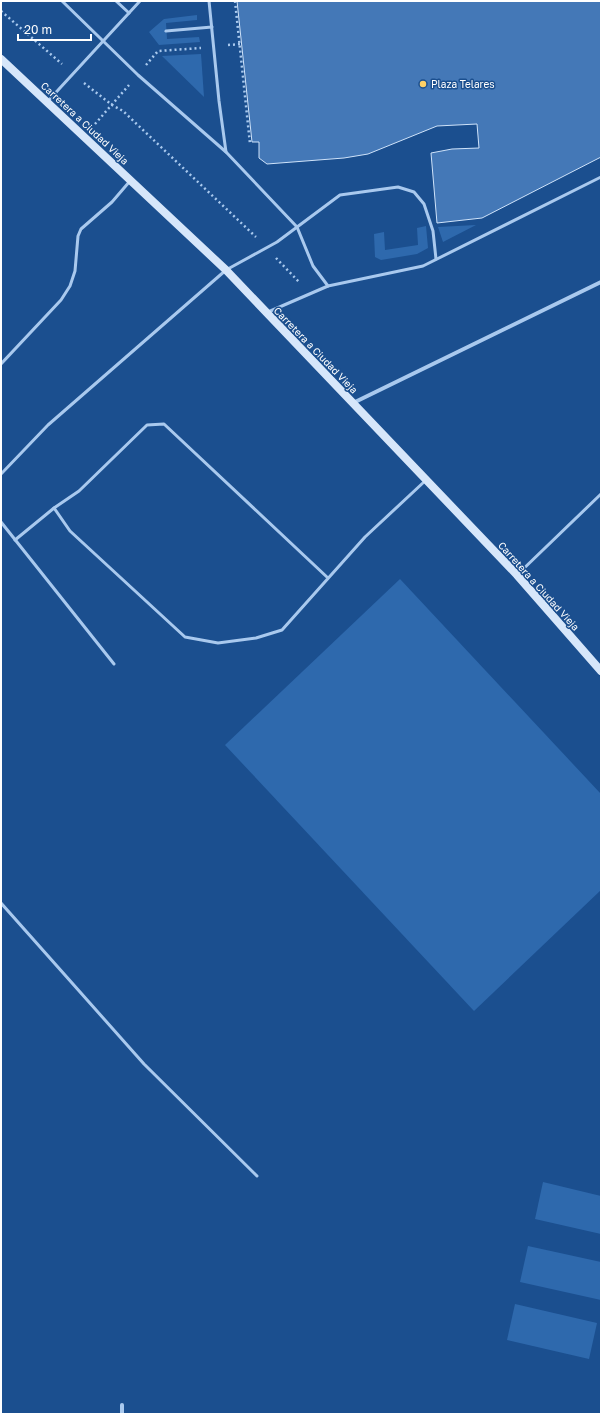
<svg xmlns="http://www.w3.org/2000/svg" width="602" height="1415" viewBox="0 0 602 1415" font-family="'Golos Text',sans-serif">
<style>
.green{fill:#2e69ad}
.building{fill:#4478b7;stroke:#cfe3fa}
.lines{fill:none;stroke-linecap:round;stroke-linejoin:round}
.path{stroke:#a9c9ee;stroke-width:2.5;stroke-dasharray:2 3;stroke-linecap:butt}
.service{stroke:#a9c9ee;stroke-width:3}
.minor{stroke:#a9c9ee;stroke-width:4}
.secondary{stroke:#d6e6fa;stroke-width:8}
.poi-dot{fill:#ffd166;stroke:#1b4f8f;stroke-width:1.5}
.labels{text-anchor:middle;dominant-baseline:central;stroke-width:3;stroke-linejoin:round;paint-order:stroke}
.poi-label{font-size:10px;fill:#fff;stroke:#1b4f8f;text-anchor:start}
.street-label{font-size:10px;fill:#fff;stroke:#1b4f8f}
</style>
<rect width="100%" height="100%" fill="#1b4f8f"/>
<g class="green">
<polygon points="197,15 197,20 166,23 167,39 199,37 200,42 159,45 149,32 164,19"/>
<polygon points="201,54 204,97 162,56"/>
<polygon points="476,225 443,242 438,227"/>
<polygon points="426,226 428,248 417,254 381,260 375,257 374,234 384,232 385,250 418,245 417,228"/>
<polygon points="400,579 601,794 601,890 474,1011 225,745"/>
<polygon points="543,1182 601,1196 601,1234 535,1219"/>
<polygon points="528,1246 601,1262 601,1300 520,1282"/>
<polygon points="515,1304 597,1323 589,1359 507,1340"/>
</g>
<polygon class="building" points="237,1 601,1 601,157 482,218 437,223 431,153 452,149 479,148 477,124 437,126 368,154 344,158 267,164 259,158 259,142 252,142"/>
<g class="lines">
<g class="path">
<polyline points="235,1 250,144"/>
<polyline points="1,11 62,64"/>
<polyline points="228,45 242,44"/>
<polyline points="146,65 158,51 201,48"/>
<polyline points="84,83 112,105 123,111 256,237"/>
<polyline points="95,124 129,85"/>
<polyline points="276,258 300,283"/>
</g>
<g class="service">
<polyline points="62,1 138,75 226,152 297,227 313,266 328,286"/>
<polyline points="116,1 129,13"/>
<polyline points="209,1 219,101 226,152"/>
<polyline points="166,31 212,27"/>
<polyline points="48,101 140,1"/>
<polyline points="268,312 328,286 423,266 601,177"/>
<polyline points="1,364 61,300 70,286 75,271 78,236 81,229 112,202 130,181"/>
<polyline points="1,474 48,425 226,270 277,242 340,195 398,187 414,192 424,204 433,231 436,259"/>
<polyline points="1,522 114,664"/>
<polyline points="15,540 54,508"/>
<polyline points="517,575 601,494"/>
<polyline points="328,578 164,424 147,425 79,491 54,508 70,531 185,637 218,643 256,638 282,630 365,537 425,481"/>
<polyline points="1,903 144,1064 257,1176"/>
</g>
<g class="minor">
<polyline points="353,403 601,282"/>
<polyline points="122,1414 122,1405"/>
</g>
<polyline class="secondary" points="1,59 226,270 517,575 601,671"/>
</g>
<circle class="poi-dot" cx="423" cy="84" r="4"/>
<g class="labels">
<g class="poi-label">
<text x="431" y="84">Plaza Telares</text>
</g>
<g class="street-label">
<text transform="translate(85 123) rotate(43)">Carretera a Ciudad Vieja</text>
<text transform="translate(316 350) rotate(46)">Carretera a Ciudad Vieja</text>
<text transform="translate(539 586) rotate(48)">Carretera a Ciudad Vieja</text>
</g>
</g>
<rect width="602" height="1415" fill="none" stroke="#ffffff" stroke-width="4"/>
<path d="M18 34v6h73v-6" fill="none" stroke="#ffffff" stroke-width="2"/>
<text x="24" y="34" font-size="12" fill="#ffffff" stroke="#1b4f8f" stroke-width="3" paint-order="stroke">20 m</text>
</svg>
